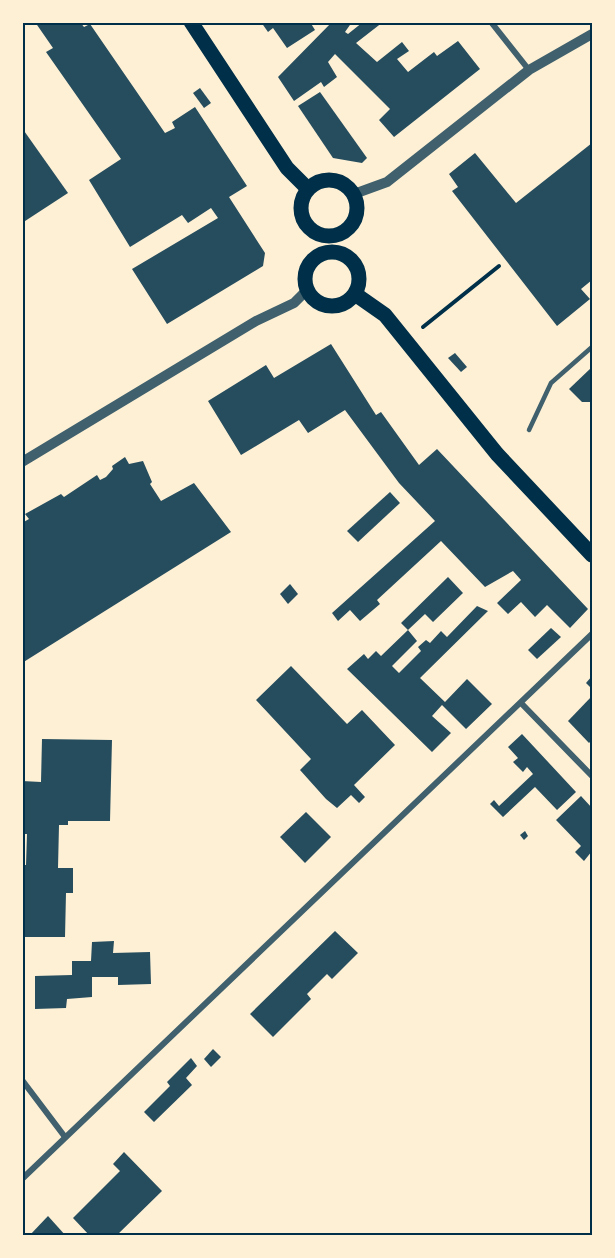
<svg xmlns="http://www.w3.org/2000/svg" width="615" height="1258" viewBox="0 0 615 1258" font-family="Jost,sans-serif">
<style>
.building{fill:#264d5e}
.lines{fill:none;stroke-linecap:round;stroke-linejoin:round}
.path{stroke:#003049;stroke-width:4}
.service{stroke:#3f606c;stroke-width:4.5}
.minor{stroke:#3f606c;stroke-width:6}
.tertiary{stroke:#3f606c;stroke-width:10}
.primary{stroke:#003049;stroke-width:15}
.neatline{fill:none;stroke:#003049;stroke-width:2}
</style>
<rect width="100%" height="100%" fill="#fdf0d5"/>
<g class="building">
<polygon points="35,22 80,22 84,27 90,24 165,133 175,128 172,122 195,107 247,186 229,197 265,253 263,266 167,324 132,269 218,218 211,208 188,223 182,215 130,247 89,180 121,159 46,52 53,48"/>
<polygon points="261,22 310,22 315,30 287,48 273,28 268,32"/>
<polygon points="332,22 352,22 345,32 348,34 363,22 383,22 356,43 377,62 402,42 409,51 397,59 408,72 434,52 437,56 458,41 480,69 394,137 379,120 390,109 335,54 328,62 337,77 324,87 321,82 294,101 278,77"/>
<polygon points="200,88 211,103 204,108 193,93"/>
<polygon points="320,92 367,158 362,163 333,158 298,106"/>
<polygon points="22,128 68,193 22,223"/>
<polygon points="592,143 592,280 581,289 590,299 557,326 452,191 458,187 449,174 475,153 516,203"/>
<polygon points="331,344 376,415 381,412 419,465 437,449 588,609 570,628 547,605 535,617 521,602 508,614 497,603 521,580 513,571 485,587 441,541 377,600 380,604 360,621 350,610 338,621 332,613 435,521 399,483 345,410 308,433 299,420 241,455 208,401 266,365 274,378"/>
<polygon points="455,353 467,367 461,372 448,358"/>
<polygon points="592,367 592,402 582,402 569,389"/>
<polygon points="125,457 129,464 143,461 152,482 150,484 161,501 194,483 231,532 22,663 22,523 29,519 25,514 61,494 64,497 97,475 100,480 106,477 113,469 112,466"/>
<polygon points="390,492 400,503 358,542 347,531"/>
<polygon points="448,577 463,593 433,622 425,614 408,630 417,641 392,666 399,673 421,651 418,647 426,640 430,643 441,631 447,637 477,606 488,611 420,678 445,702 467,679 492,704 466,729 442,705 432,716 451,733 432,752 347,669 364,654 368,659 376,651 381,656 408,630 401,623"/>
<polygon points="290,584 298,594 288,604 280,594"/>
<polygon points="551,628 561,637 537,659 528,650"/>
<polygon points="291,666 347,724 362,710 395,745 354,785 365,797 359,803 351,795 337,808 326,799 300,770 311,759 256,700"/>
<polygon points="592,676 592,689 586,683"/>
<polygon points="592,696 592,740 589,743 568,721"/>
<polygon points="522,734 576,792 557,810 535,787 503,817 490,804 494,800 499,806 533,774 527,767 523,772 513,762 518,758 508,747"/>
<polygon points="42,739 112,740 110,821 68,821 68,825 59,825 58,868 73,868 73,893 66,893 65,937 22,937 22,865 26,865 27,834 22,834 22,781 41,782"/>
<polygon points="581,796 592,808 592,851 584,861 575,852 581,846 556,820"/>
<polygon points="306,812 331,837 305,863 280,837"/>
<polygon points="525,831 528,836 524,840 520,835"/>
<polygon points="335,931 358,953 332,979 327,974 307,994 311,999 273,1037 250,1014"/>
<polygon points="114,941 113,953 150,952 151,984 118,985 118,977 92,977 92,997 67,999 66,1008 35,1009 35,976 72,975 72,961 91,961 92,942"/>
<polygon points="213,1049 221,1057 211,1067 204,1059"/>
<polygon points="191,1058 197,1066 186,1078 192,1085 154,1122 144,1112 170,1086 167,1082"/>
<polygon points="124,1152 162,1191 116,1236 90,1236 73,1218 120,1171 113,1164"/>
<polygon points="48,1216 66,1236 29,1236"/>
</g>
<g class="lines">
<polyline class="path" points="423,327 499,266"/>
<polyline class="service" points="529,430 551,383 592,347"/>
<g class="minor">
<polyline points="491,22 529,70"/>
<polyline points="521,703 592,776"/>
<polyline points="22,1080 65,1137"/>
<polyline points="22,1179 592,634"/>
</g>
<g class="tertiary">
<polyline points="354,194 387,182 529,70 592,34"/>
<polyline points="22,462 256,321 294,303 307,290"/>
</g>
<g class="primary">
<polyline points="191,22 287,168 308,189"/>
<circle cx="329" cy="208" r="28"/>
<circle cx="332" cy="279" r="27"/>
<polyline points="355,294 385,315 497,454 592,555"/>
</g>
</g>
<rect width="615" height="1258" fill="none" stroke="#fdf0d5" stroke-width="48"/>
<rect x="24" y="24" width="567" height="1210" class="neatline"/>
</svg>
